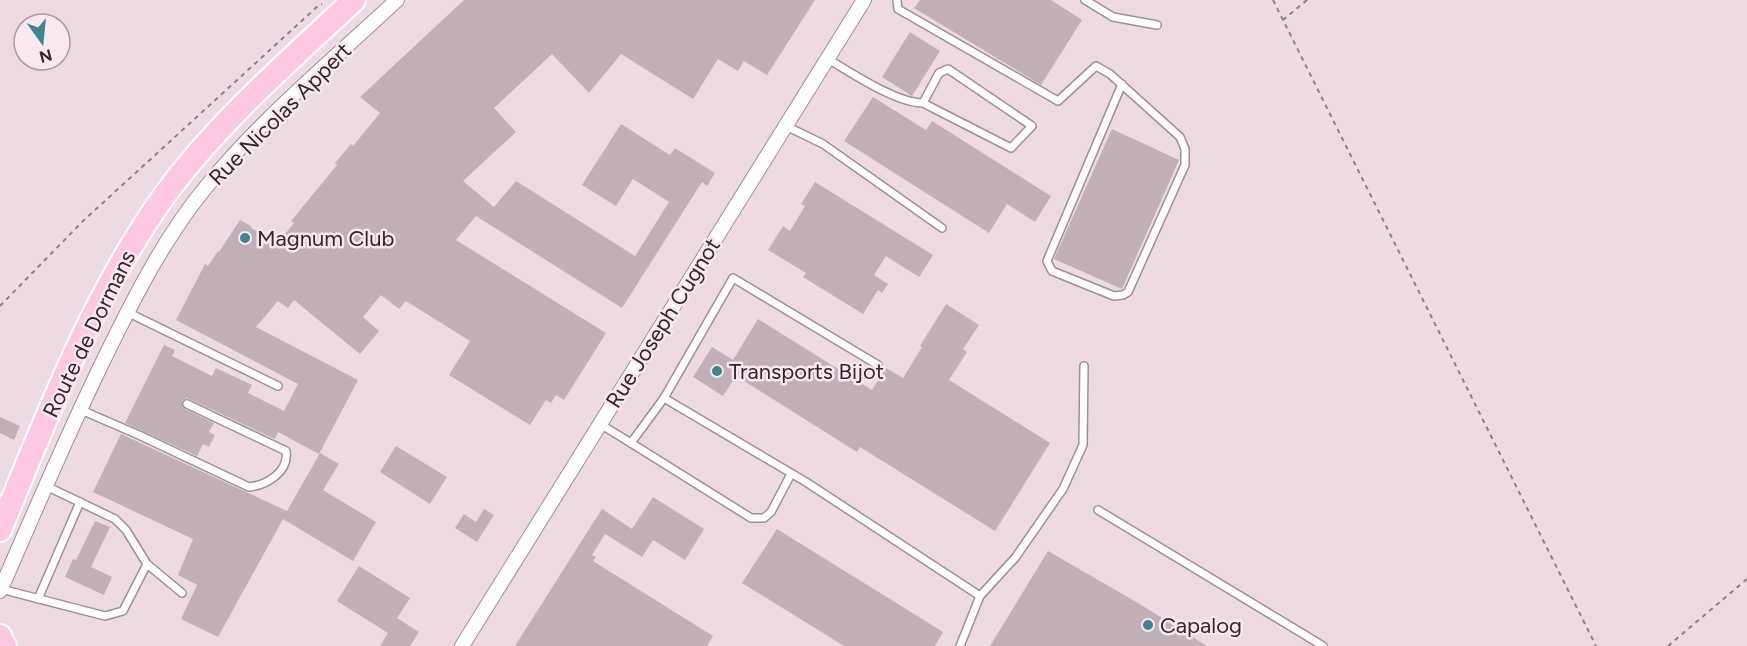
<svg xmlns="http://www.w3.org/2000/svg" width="1747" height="646" viewBox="0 0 1747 646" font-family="Figtree,sans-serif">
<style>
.building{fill:#c2b0b8}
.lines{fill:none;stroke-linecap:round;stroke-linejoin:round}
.lane-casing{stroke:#a08f97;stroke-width:10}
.street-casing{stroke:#a08f97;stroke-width:16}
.primary-casing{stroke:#fff;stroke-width:26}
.path{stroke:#8d8087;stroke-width:2;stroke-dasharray:4.5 4.5;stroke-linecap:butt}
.lane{stroke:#fff;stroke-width:7}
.street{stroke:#fff;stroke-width:14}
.primary{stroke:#fec8e3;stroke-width:22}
.poi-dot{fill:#3f8590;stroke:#fae7f0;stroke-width:2}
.labels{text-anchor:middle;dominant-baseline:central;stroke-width:5;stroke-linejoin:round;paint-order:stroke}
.street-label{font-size:22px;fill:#2f282c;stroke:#fae7f0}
.poi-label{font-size:22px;fill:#2f282c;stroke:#fae7f0;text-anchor:start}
</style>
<rect width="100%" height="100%" fill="#eddae3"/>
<g class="building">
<polygon points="464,0 815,0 767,75 744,61 738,71 718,59 693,99 621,54 589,93 552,54 494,108 516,132 463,181 494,207 516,181 635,256 669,202 633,179 616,206 582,185 621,124 670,155 675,148 715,173 707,186 702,182 622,308 476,216 456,240 606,333 564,400 556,395 551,403 546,400 530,425 449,375 470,341 406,301 399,309 381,295 363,317 379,331 360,354 294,300 288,308 278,301 256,327 358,380 319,454 278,432 275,439 187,398 182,401 183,408 214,423 209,432 215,435 209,447 203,444 197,456 125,423 164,345 175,350 172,356 212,376 216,368 252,385 248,393 284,411 298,384 176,320 205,264 208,266 218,251 219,252 240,220 251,226 251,228 259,232 258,234 277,244 294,223 291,221 337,165 335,163 351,144 353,146 380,113 360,97"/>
<polygon points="920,0 1051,0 1082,20 1041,85 914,8"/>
<polygon points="910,32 940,51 912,96 882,77"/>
<polygon points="873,97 926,130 932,121 1051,196 1035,222 1007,204 989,233 844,141"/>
<polygon points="1112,129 1179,160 1122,289 1054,259"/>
<polygon points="815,182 933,255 919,277 886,256 874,275 888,284 882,293 878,290 863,314 803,277 806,273 768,250 783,226 790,231 805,206 801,204"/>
<polygon points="946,304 979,325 963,349 967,352 949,380 1050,443 995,531 860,447 857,452 736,376 723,396 693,377 712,347 733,360 758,319 872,390 886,368 903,378 922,347 920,346"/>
<polygon points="0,417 20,426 14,440 0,433"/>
<polygon points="121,434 287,511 320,453 339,464 323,490 376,522 353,561 283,519 218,637 181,619 197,585 178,575 193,539 93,492"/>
<polygon points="396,446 447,477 430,504 380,472"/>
<polygon points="653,497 704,529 685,560 653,540 642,557 605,534 592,555 596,557 593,561 713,636 707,646 515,646 602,509 632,529"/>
<polygon points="484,509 494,515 477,542 455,528 464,514 476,522"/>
<polygon points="95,521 110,527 91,567 112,577 104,595 65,577 73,559 76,560"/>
<polygon points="777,529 943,632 935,646 844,646 742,583"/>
<polygon points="1048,551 1138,603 1207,646 990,646"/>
<polygon points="359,566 410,598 397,618 419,632 410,646 380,646 388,633 337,601"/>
</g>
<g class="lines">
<g class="lane-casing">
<g id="lane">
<polyline points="897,0 898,9 1058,101 1096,66 1110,74 1180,137 1185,149 1185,165 1128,292 1123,295 1114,296 1052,271 1047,261 1122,84"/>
<polyline points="1085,0 1113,17 1157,25"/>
<path d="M828,59c24,14 68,44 95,44"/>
<polygon points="948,69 1032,126 1011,148 923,103 939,73"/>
<polyline points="786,126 823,144 942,228"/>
<polyline points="127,312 278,386"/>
<polyline points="664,398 733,278 878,365"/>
<path d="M79,409l62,27 108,51c18,-2 40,-15 37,-36l-99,-47"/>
<polyline points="600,424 631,443 664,398 806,482 980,596 960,646"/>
<polyline points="631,443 751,518 764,518 771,512 791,474"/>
<polyline points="46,486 115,519 126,530 147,564 182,593"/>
<polyline points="1098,510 1323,646"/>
<polyline points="1,589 105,616 123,611 147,564"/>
<polyline points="980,596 1015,558 1063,489 1083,445 1084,366"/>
<polyline points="38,599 80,502"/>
</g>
</g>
<g class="street-casing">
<g id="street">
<path d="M0,591c35,-80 69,-161 108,-240 28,-57 57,-114 98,-164 56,-69 126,-126 191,-187"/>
<polyline points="462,646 864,0"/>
</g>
</g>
<g class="primary-casing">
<g id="primary">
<path d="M0,530c47,-114 92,-233 164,-334 53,-73 124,-134 190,-196"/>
<polyline points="0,636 5,646"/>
</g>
</g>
<g class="path">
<polyline points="1273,0 1283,20"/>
<polyline points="1307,0 1283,20 1596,646"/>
<polyline points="0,306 83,221 318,6 322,4"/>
<polyline points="1668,646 1747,579"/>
</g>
<use href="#lane" class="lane"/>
<use href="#street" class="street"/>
<use href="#primary" class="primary"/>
</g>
<g class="poi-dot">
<circle cx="245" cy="238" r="6"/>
<circle cx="717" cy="371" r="6"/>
<circle cx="1148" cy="625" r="6"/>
</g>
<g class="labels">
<g class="street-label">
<text transform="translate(280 114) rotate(-45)">Rue Nicolas Appert</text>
<text transform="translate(663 323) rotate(-58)">Rue Joseph Cugnot</text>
<text transform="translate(89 334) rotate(-64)">Route de Dormans</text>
</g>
<g class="poi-label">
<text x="257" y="238">Magnum Club</text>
<text x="729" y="371">Transports Bijot</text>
<text x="1160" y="625">Capalog</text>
</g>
</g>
<g transform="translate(42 42) rotate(165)"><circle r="28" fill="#fae7f0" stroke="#a99ba2" stroke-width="1.5"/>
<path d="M0-4.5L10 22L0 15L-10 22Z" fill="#3f8590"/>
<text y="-9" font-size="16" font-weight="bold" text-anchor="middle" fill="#2f282c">N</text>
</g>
</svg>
